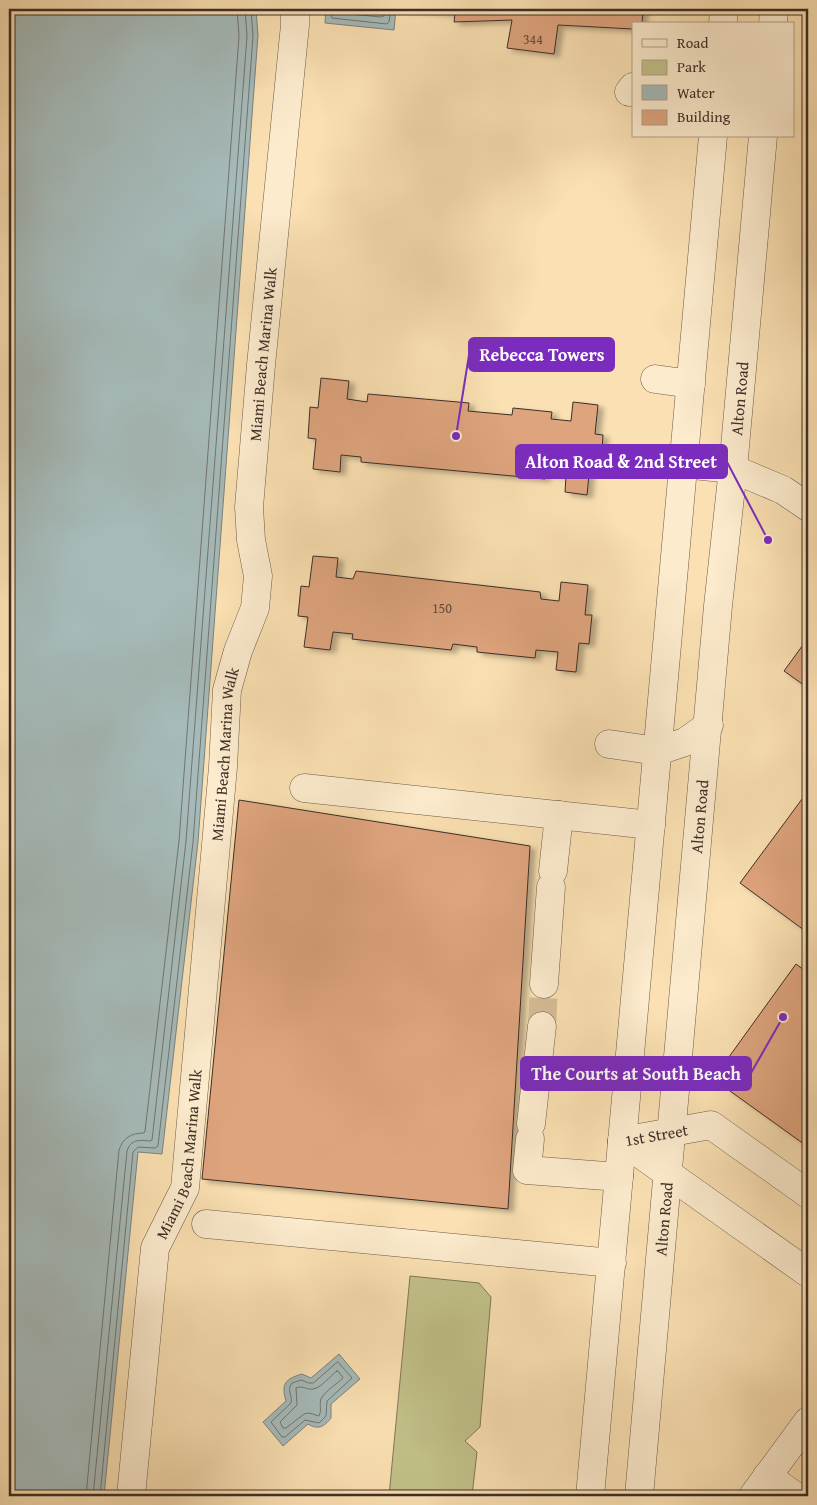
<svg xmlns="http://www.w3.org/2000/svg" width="817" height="1505" viewBox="0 0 817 1505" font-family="'Gentium Book Plus',serif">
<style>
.green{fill:#c2c189;stroke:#807858}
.water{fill:#a5bab9;stroke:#7c827f}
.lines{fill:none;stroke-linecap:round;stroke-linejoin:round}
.shore{stroke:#727470;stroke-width:1}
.building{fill:#dea47e;stroke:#3e2e28;filter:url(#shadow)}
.minor-tunnel{stroke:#d4bc96;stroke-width:28;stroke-dasharray:28 14;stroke-linecap:butt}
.minor-casing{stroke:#6d5a4a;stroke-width:29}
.minor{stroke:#fcebcd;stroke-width:28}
.labels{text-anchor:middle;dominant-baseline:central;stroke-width:4;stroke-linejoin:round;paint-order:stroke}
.number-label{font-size:14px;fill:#664c3e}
.street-label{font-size:16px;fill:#3e2e28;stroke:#fcebcd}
.leader{fill:none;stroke:#7b2cbf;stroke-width:2}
.callout-dot{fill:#7b2cbf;stroke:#fcebcd;stroke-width:2}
.callout{fill:#7b2cbf;stroke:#7b2cbf;stroke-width:2}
.callout-label{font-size:18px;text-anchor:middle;font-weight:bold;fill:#fff}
</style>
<defs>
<filter id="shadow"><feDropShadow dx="5.5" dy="3" stdDeviation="2.5" flood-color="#0004"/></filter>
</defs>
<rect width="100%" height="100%" fill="#fae0b2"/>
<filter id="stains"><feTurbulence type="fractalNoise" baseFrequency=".004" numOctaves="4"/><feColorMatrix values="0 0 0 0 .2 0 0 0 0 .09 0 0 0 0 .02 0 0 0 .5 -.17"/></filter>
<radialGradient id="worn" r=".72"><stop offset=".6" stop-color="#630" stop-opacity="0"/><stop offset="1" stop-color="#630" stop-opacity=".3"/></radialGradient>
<polygon class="green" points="410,1276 479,1283 491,1297 480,1427 465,1441 477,1452 472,1496 389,1496"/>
<g class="water">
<polygon points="9,9 256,9 258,35 198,842 162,1154 138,1152 104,1496 9,1496"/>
<polygon points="326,9 396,9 394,30 325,23"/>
<path d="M339,1354l21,25 -29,25v14c-7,9 -13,12 -23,6l-25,22 -20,-24 23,-21c-5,-17 -1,-22 16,-27l9,4z"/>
</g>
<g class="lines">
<g class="shore">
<polyline points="331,9 331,16 332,18 387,24 389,22 391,9"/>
<polyline points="337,9 339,13 381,17 384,16 384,9"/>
<path d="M338,1362l14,16 -25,23 -1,15 -7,7 -14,-3 -20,17h-3l-11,-15 20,-19c2,-8 -5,-12 1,-20l9,-3 8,3h4z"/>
<path d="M337,1371l2,1 4,6c-6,6 -18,13 -22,21 -2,6 1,11 -2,17l-10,-3 -5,1 -18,14h-3l-3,-6 17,-17 -1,-17c7,-3 10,2 17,1 8,-1 17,-13 24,-18z"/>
<path d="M86,1496l33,-346c4,-12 12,-17 25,-17l1,-2 34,-290 60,-805 -2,-27"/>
<path d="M93,1496l34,-345c4,-12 12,-11 23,-10l2,-1 34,-299 61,-805 -2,-27"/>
<polyline points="100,1496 133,1152 138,1147 155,1148 158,1146 193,842 253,36 251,9"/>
</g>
</g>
<g class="building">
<polygon points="401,9 643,9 642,24 633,24 633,29 558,25 554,54 507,48 512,20 454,22 455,14"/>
<polygon points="321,378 349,381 347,399 367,402 368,394 469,403 468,411 512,415 513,408 552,412 551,419 571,421 573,402 598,405 595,434 603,435 601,465 590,464 587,495 565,492 566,476 545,473 545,479 361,462 361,457 341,455 340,472 313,469 316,439 308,438 310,407 318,408"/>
<polygon points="313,556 338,558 336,577 353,579 356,571 540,592 541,599 559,601 561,582 588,585 585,615 592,615 589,644 579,643 576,672 556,670 558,652 536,650 535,658 477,652 477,647 453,644 451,650 352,639 353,634 333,632 330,650 304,647 308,617 298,616 301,586 309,587"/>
<polygon points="808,638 808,688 784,671"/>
<polygon points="808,791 808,933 740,883"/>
<polygon points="239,800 530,846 508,1209 202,1179"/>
<polygon points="796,964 808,973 808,1147 730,1091 724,1084 722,1076 726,1061"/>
</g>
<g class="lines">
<polyline class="minor-tunnel" points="542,1026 544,984"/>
<g class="minor-casing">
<g id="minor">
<polyline points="723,24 724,9"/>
<polyline points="773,24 774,9"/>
<polyline points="629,92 633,87"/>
<polyline points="655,379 691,384"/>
<polyline points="683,464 733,469 783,490 808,507"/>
<polyline points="609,744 658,751 685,742 709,725"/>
<polyline points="304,788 651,825"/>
<polyline points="553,871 559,815"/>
<polyline points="544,984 551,887"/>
<polyline points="531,1124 542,1026"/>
<polyline points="530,1139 527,1170 619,1177"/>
<polyline points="622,1141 808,1273"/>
<path id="s1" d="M622,1141l89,-16 97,69"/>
<polyline points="206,1224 612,1263"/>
<polyline points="767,1476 795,1496"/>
<path id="s2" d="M131,1496l24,-248 30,-60 38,-421 4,-77 11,-39 17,-43 3,-32 -7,-36 -2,-33 12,-142 34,-340v-16"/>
<polyline points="590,1496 713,136"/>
<path id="s3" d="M639,1496l79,-890 15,-137 30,-333"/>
<polyline points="753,1496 808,1421"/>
</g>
</g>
<use href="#minor" class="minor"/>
</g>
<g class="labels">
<g class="number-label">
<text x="533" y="39">344</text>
<text x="442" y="608">150</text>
</g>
<g class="street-label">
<text stroke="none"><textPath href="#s2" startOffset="1158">Miami Beach Marina Walk</textPath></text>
<text stroke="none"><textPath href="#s3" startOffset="1102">Alton Road</textPath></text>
<text stroke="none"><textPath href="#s2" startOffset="752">Miami Beach Marina Walk</textPath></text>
<text stroke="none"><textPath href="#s3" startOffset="682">Alton Road</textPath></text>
<text stroke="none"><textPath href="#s1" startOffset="35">1st Street</textPath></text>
<text stroke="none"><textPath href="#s2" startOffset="348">Miami Beach Marina Walk</textPath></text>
<text stroke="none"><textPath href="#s3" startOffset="278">Alton Road</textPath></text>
</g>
</g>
<path class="leader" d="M456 436L469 355M768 540L727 462M783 1017L751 1073"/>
<g class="callout-dot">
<circle cx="456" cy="436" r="5"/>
<circle cx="768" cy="540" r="5"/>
<circle cx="783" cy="1017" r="5"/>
</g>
<g class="callout">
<rect x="469" y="338" width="145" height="33" rx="5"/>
<rect x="516" y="445" width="211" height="33" rx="5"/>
<rect x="521" y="1057" width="230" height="33" rx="5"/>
</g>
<g class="callout-label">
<text x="542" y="361">Rebecca Towers</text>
<text x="621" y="468">Alton Road &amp; 2nd Street</text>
<text x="636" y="1080">The Courts at South Beach</text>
</g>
<rect width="817" height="1505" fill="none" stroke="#fae0b2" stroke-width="30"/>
<rect x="10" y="10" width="797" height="1485" fill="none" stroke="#3e2e28" stroke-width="2.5"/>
<rect x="15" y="15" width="787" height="1475" fill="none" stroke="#3e2e28"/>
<rect x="632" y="22" width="162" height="115" fill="#fcebcd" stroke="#b09f8b"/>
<rect x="642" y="39" width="25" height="8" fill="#fcebcd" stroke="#b09f8b"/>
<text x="677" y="48" font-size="15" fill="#3e2e28">Road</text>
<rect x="642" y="60" width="25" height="15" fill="#c2c189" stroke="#b09f8b"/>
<text x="677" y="72" font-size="15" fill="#3e2e28">Park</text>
<rect x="642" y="85" width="25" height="15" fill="#a5bab9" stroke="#b09f8b"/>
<text x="677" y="98" font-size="15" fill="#3e2e28">Water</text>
<rect x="642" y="110" width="25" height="15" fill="#dea47e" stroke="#b09f8b"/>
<text x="677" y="122" font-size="15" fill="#3e2e28">Building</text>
<rect width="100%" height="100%" filter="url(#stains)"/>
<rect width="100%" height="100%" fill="url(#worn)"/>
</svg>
